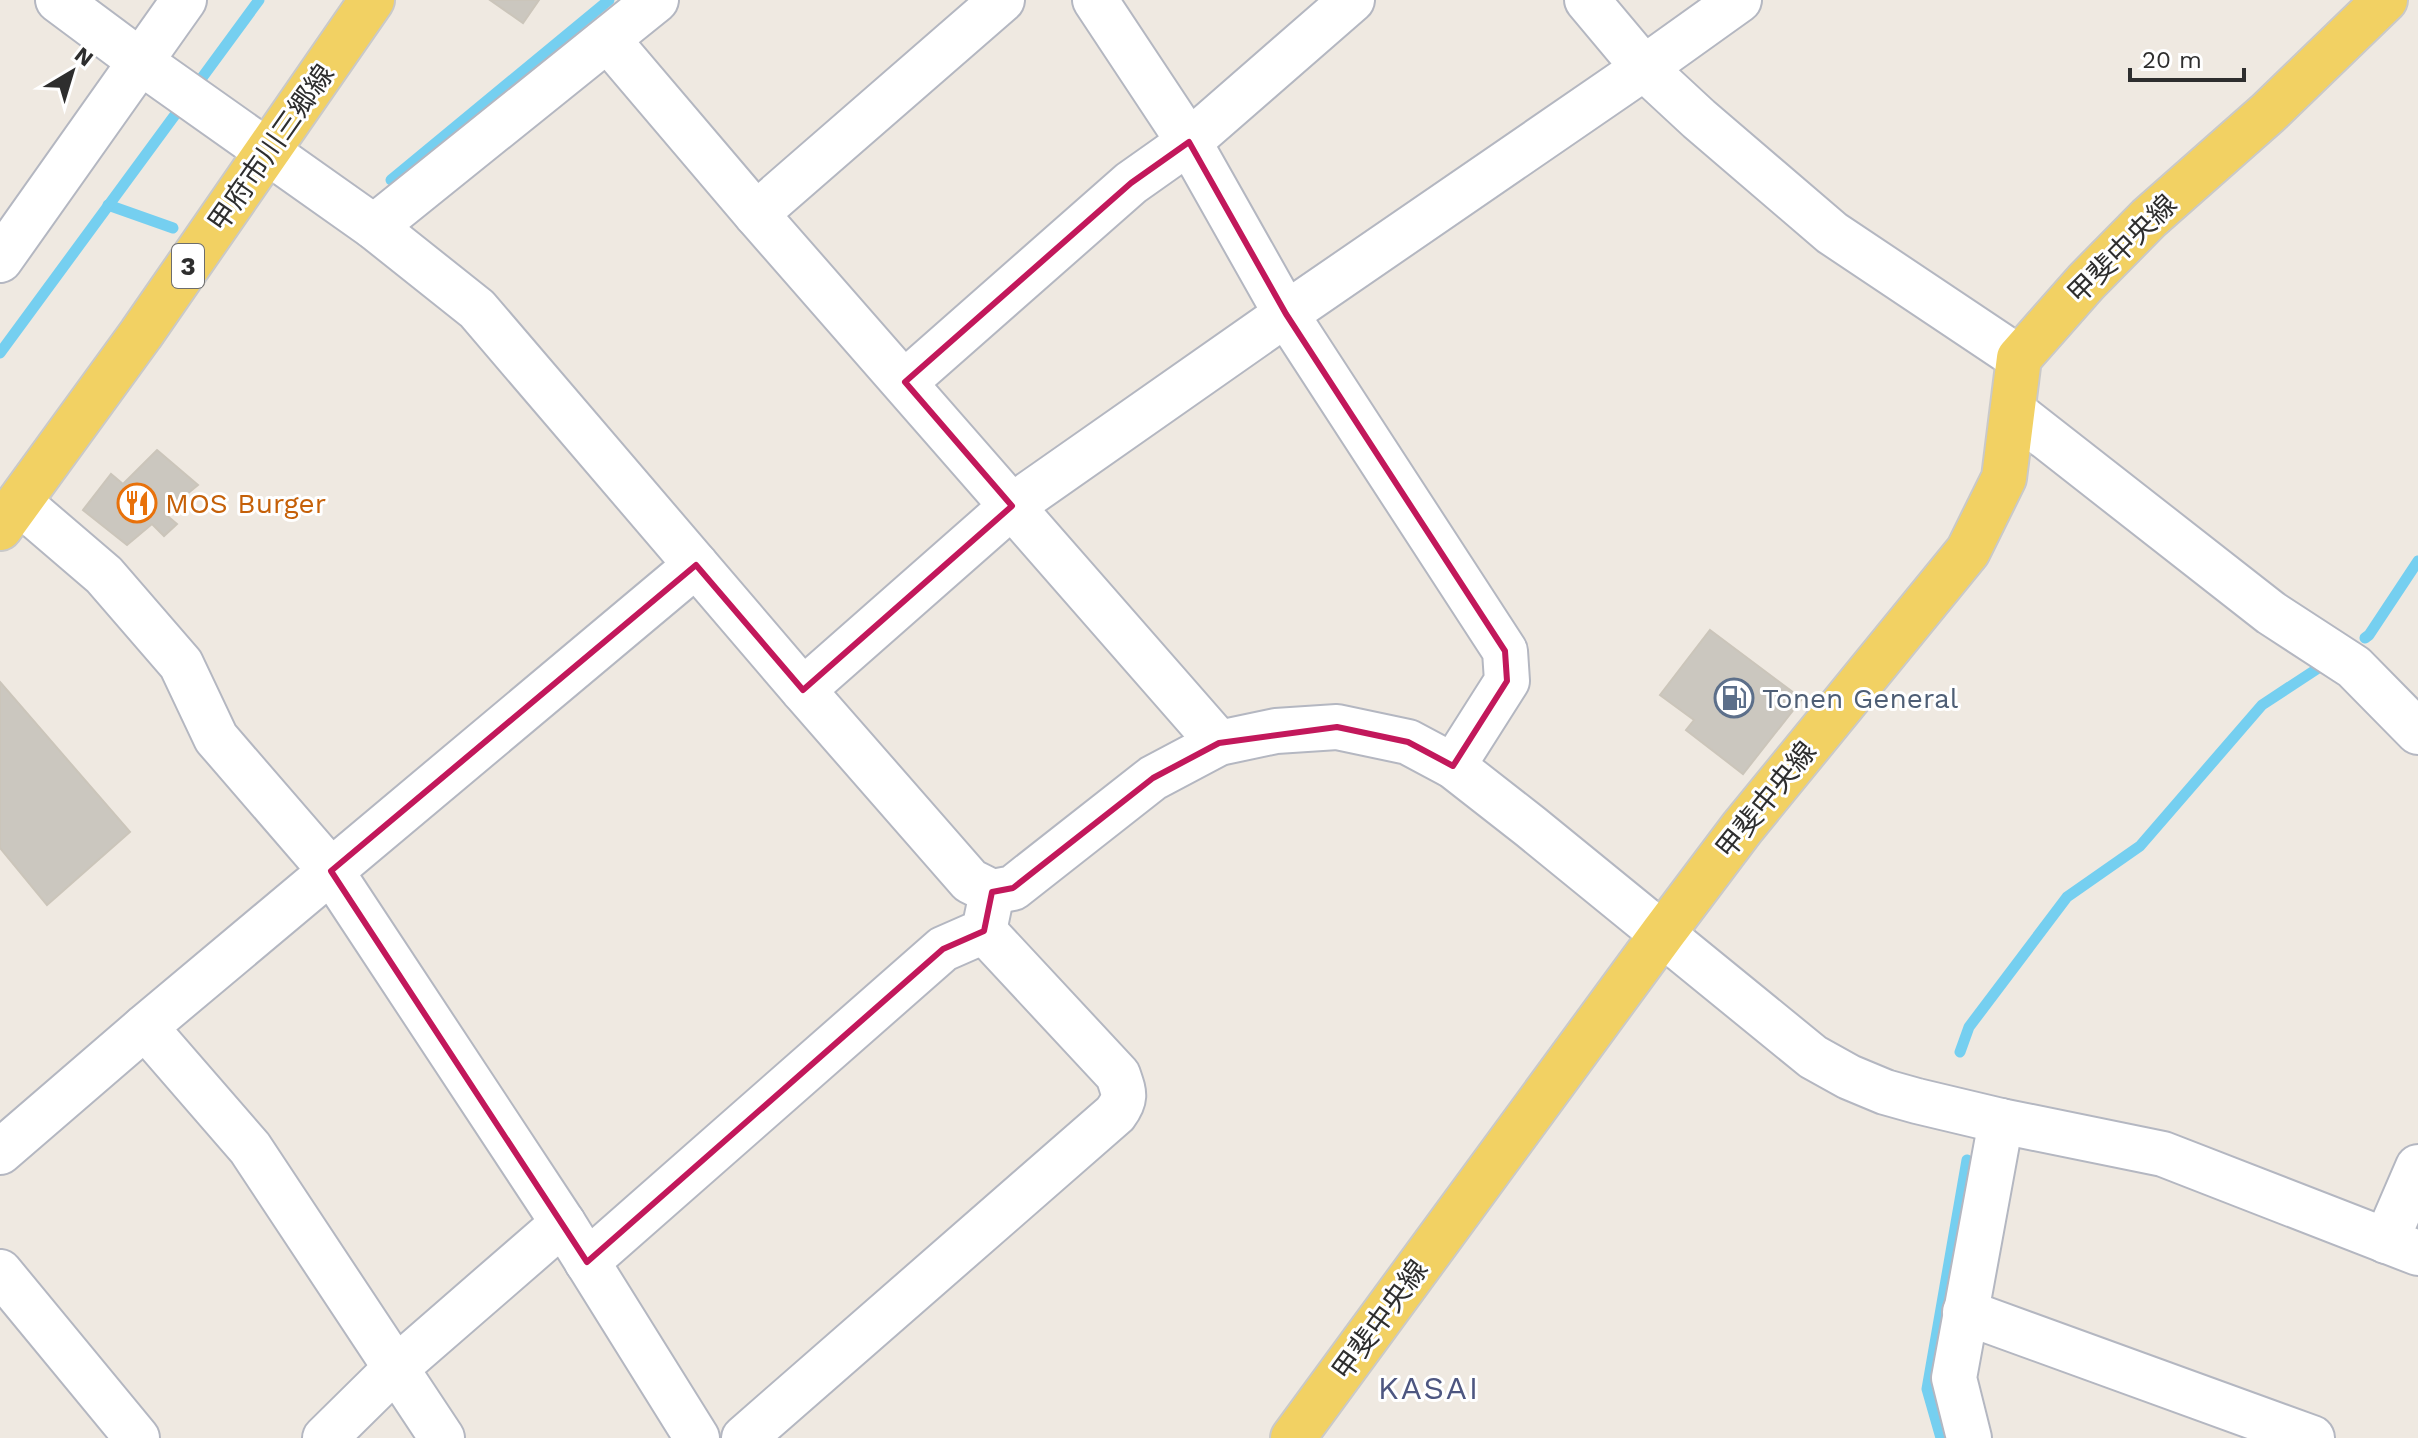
<svg xmlns="http://www.w3.org/2000/svg" width="2418" height="1438" viewBox="0 0 2418 1438" font-family="'Work Sans','Noto Sans JP',sans-serif">
<style>
.lines{fill:none;stroke-linecap:round;stroke-linejoin:round}
.stream{stroke:#75cff0;stroke-width:11}
.building{fill:#cbc7bf;stroke:#cbc5ba;stroke-width:2}
.minor-casing{stroke:#b4b7c1;stroke-width:48}
.major-casing{stroke:#c9c9c9;stroke-width:48}
.minor{stroke:#fff;stroke-width:44}
.major{stroke:#f2d163;stroke-width:44}
.marked{fill:none;stroke:#c2185b;stroke-width:6;stroke-linejoin:round}
.labels{text-anchor:middle;dominant-baseline:central;stroke-width:6;stroke-linejoin:round;paint-order:stroke}
.shield{fill:#fff;stroke:#6d6d6d;stroke-width:2}
.shield-label{font-size:26px;font-weight:bold;fill:#2e2e2e}
.street-label{font-size:28px;fill:#2e2e2e;stroke:#fff}
.food-label{font-size:28px;fill:#c56008;stroke:#fff;text-anchor:start}
.service-label{font-size:28px;fill:#4e5e75;stroke:#fff;text-anchor:start}
.quarter-label{font-size:32px;letter-spacing:2px;fill:#4d5680;stroke:#fff}
</style>
<rect width="100%" height="100%" fill="#efe9e1"/>
<g class="lines">
<g class="stream">
<polyline points="193,90 259,0"/>
<polyline points="391,180 609,0"/>
<polyline points="108,205 173,228"/>
<polyline points="0,353 183,104"/>
<polyline points="2365,638 2369,635 2418,561"/>
<polyline points="1960,1052 1969,1027 2067,897 2140,846 2262,705 2326,663"/>
<polyline points="1941,1438 1927,1389 1967,1160"/>
</g>
</g>
<g class="building">
<polygon points="490,0 539,0 523,23"/>
<polygon points="157,450 198,485 164,513 177,524 164,536 152,524 127,545 83,510 111,474 123,484"/>
<polygon points="1710,630 1802,699 1743,774 1686,730 1694,720 1660,695"/>
<polygon points="0,682 130,832 47,905 0,848"/>
</g>
<g class="lines">
<g class="minor-casing">
<g id="minor">
<polyline points="58,0 152,70 374,227 477,309 803,690 970,881 992,892 1013,888 1153,778 1219,743 1276,731 1337,727 1408,742 1453,766 1531,827 1813,1057 1849,1077 1885,1092 1917,1101 2001,1121 2163,1154 2418,1253"/>
<polyline points="1095,0 1189,142 1286,314 1505,651 1507,681 1453,766"/>
<polyline points="1587,0 1644,68 1699,119 1832,233 2019,358"/>
<polyline points="608,40 756,214 1219,743"/>
<polyline points="756,214 1002,0"/>
<polyline points="374,227 656,0"/>
<polyline points="0,260 184,0"/>
<polyline points="905,382 1131,183 1189,142 1352,0"/>
<polyline points="2013,411 2271,613 2354,667 2418,732"/>
<polyline points="20,503 104,575 181,664 216,738 331,871 563,1223 697,1438"/>
<polyline points="803,690 1012,506 1286,314 1644,68 1739,0"/>
<polyline points="145,1027 250,1148 442,1438"/>
<polyline points="0,1152 145,1027 696,565"/>
<polyline points="2386,1241 2418,1167"/>
<polyline points="587,1262 943,949 984,931 990,902"/>
<polyline points="0,1272 137,1438"/>
<polyline points="1965,1312 2312,1438"/>
<polyline points="325,1438 395,1369 563,1223"/>
<path d="M744,1438l371,-324c12,-16 9,-21 3,-39l-134,-144"/>
<polyline points="1969,1438 1954,1378 2001,1121"/>
</g>
</g>
<g class="major-casing">
<g id="major">
<polyline points="0,528 141,334 372,0"/>
<polyline points="1293,1438 1663,933 1742,828 1968,551 2004,478 2019,358 2086,282 2149,218 2268,113 2385,0"/>
</g>
</g>
<use href="#minor" class="minor"/>
<use href="#major" class="major"/>
</g>
<path class="marked" d="M1189,142l97,172 219,337 2,30 -54,85 -45,-24 -71,-15 -118,16 -66,35 -140,110 -21,4 -8,39 -41,18 -356,313 -256,-391 365,-306 107,125 209,-184 -107,-124 226,-199z"/>
<defs>
<g id="restaurant-ring" transform="scale(2)"><circle r="9.5" fill="#fff" stroke="#e8710a" stroke-width="1.5"/><path d="M-5-6h1v4h1v-4h1v4h1v-4h1v5L-1.5 .5V6h-2V.5L-5-1ZM5-6V6H3V1.5H1.5Q1.5-4 5-6Z" fill="#e8710a"/></g>
<g id="fuel-ring" transform="scale(2)"><circle r="9.5" fill="#fff" stroke="#5c6f8a" stroke-width="1.5"/><path d="M-5.5-6h7V0h2V4h1.3V-2.5L3-4.5l.8-.8L6-3V5H2.5V1h-1V6h-7ZM-4.2-4.7v3.2H.2V-4.7Z" fill="#5c6f8a"/></g>
</defs>
<g fill-rule="evenodd">
<use href="#restaurant-ring" x="137" y="503"/>
<use href="#fuel-ring" x="1734" y="698"/>
</g>
<g class="labels">
<rect class="shield" x="172" y="244" width="32" height="44" rx="6"/>
<g class="shield-label">
<text x="188" y="266">3</text>
</g>
<g class="street-label">
<text transform="translate(271 148) rotate(-55)">甲府市川三郷線</text>
<text transform="translate(2122 249) rotate(-45)">甲斐中央線</text>
<text transform="translate(1766 800) rotate(-51)">甲斐中央線</text>
<text transform="translate(1380 1320) rotate(-54)">甲斐中央線</text>
</g>
<g class="food-label">
<text x="165" y="503">MOS Burger</text>
</g>
<g class="service-label">
<text x="1762" y="698">Tonen General</text>
</g>
<g class="quarter-label">
<text x="1429" y="1388">KASAI</text>
</g>
</g>
<g transform="translate(72 72) rotate(38)" stroke="#ffffff" stroke-width="6" paint-order="stroke">
<path d="M0-6L14 30L0 20L-14 30Z" fill="#2e2e2e"/>
<text y="-12" font-size="22" font-weight="bold" text-anchor="middle" fill="#2e2e2e">N</text>
</g>
<path d="M2130 68v12h114v-12" fill="none" stroke="#2e2e2e" stroke-width="4"/>
<text x="2142" y="68" font-size="24" fill="#2e2e2e" stroke="#ffffff" stroke-width="6" paint-order="stroke">20 m</text>
</svg>
